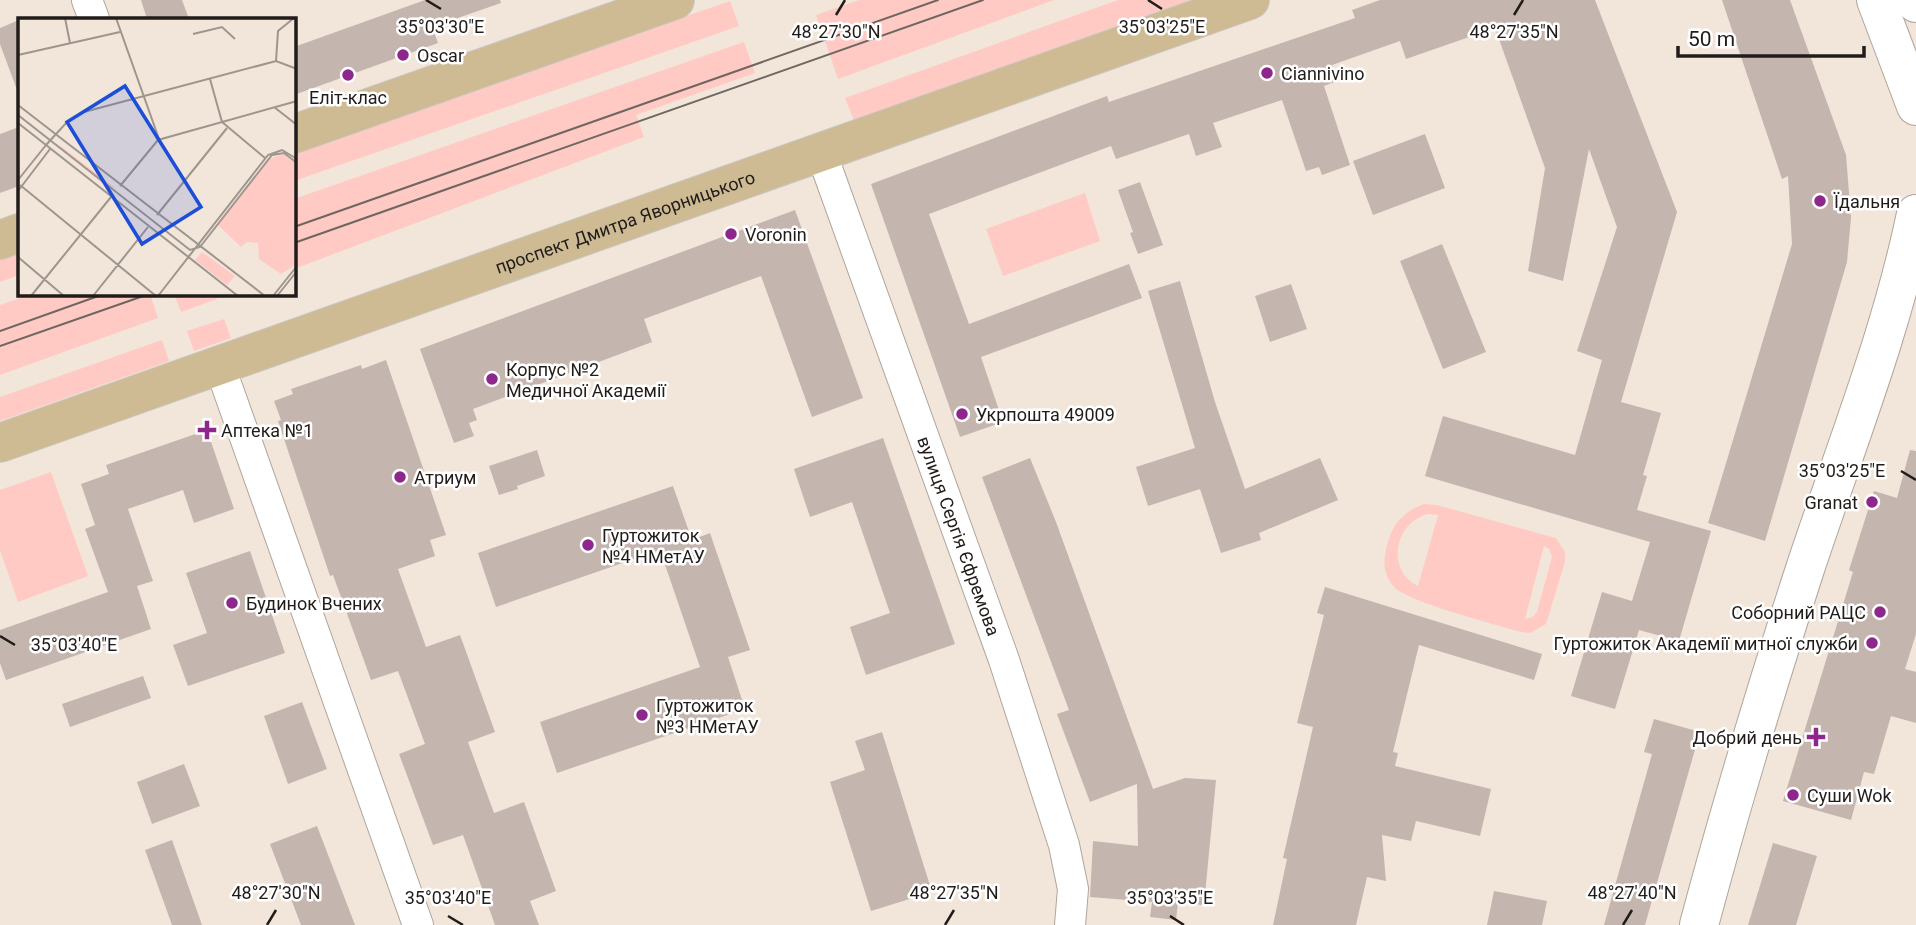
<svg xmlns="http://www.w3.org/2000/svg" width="1916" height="925" viewBox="0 0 1916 925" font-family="Roboto,sans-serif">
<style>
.green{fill:#ffcac4;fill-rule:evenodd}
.building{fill:#c4b5af}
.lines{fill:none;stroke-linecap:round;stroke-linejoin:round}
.minor-casing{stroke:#b0a59b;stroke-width:32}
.tertiary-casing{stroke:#b0a59b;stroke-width:40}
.primary-casing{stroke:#cac9c8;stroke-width:40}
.minor{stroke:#fff;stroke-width:30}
.tertiary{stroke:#fff;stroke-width:38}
.primary{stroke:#cebb94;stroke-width:38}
.tram{stroke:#6e6660;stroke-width:2}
.ticks{fill:none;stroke:#211c19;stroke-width:2.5}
.poi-dot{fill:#8d278c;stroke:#fff;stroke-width:2.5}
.labels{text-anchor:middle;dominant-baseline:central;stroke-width:5;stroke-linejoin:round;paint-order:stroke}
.poi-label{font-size:18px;fill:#211c19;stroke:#fff;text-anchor:start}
.street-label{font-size:18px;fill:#211c19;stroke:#fff}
.inset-road{fill:none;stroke:#9e958d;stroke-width:2}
.view{fill:#1d4ed8;fill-opacity:0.15;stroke:#1d4ed8;stroke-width:3.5}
.inset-edge{fill:none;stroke:#211c19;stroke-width:3.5}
.ticks-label{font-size:18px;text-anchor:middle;fill:#211c19;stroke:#fff;stroke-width:5;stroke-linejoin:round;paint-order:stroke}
</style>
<rect width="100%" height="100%" fill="#f2e6db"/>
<g class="green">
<polygon points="859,0 1054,0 838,79 816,15"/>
<polygon points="1118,0 1195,0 854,121 845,98"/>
<polygon points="730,1 739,26 294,181 294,152"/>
<polygon points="744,42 755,73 636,115 644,137 294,269 294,199"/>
<polygon points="1085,193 1100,241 1003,276 986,229"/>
<polygon points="19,251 19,275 0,282 0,258"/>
<polygon points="32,294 150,294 158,318 0,375 0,305"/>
<polygon points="174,294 215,294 217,299 181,312"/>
<polygon points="224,319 231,338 194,351 187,331"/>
<polygon points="162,340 169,361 0,421 0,397"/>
<polygon points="51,472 88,576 18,602 0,550 0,490"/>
<path d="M1424,504l13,1 119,33 9,14v10l-19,62 -16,9 -9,-1c-24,-7 -113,-30 -127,-45 -12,-13 -11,-29 -6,-45 5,-19 18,-32 36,-38zM1428,514l10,1 -20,71c-33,-16 -23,-64 10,-72zM1544,546l5,3 3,8 -15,55 -4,5 -8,2z"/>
</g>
<g class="building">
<polygon points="141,0 182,0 189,19 147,19"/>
<polygon points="425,0 500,0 501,3 432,27 438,43 294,95 294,47"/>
<polygon points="1380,0 1595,0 1677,212 1621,402 1661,413 1643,475 1647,476 1637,510 1711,531 1679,641 1639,630 1615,709 1571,696 1602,592 1632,601 1650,542 1425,476 1443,416 1575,455 1602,360 1577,351 1617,227 1589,149 1563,281 1528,271 1545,168 1495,28 1406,59 1400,41 1332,65 1337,81 1324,86 1350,165 1322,175 1319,167 1306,171 1282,100 1213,123 1222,147 1196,156 1189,134 1116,159 1111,146 929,214 969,324 1129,264 1142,298 981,357 1003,422 960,437 871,184 1107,96 1109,102 1355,18 1352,10"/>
<polygon points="1722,0 1790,0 1846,155 1851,218 1847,262 1765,541 1708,523 1792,244 1788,176 1782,179"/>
<polygon points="19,20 19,90 17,90 0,44 0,28"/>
<polygon points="19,127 19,186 0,193 0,134"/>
<polygon points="1425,134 1445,188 1373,215 1353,161"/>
<polygon points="1140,182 1163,245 1138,254 1130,233 1133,232 1118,190"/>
<polygon points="795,210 863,398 812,417 761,276 644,319 652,342 473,409 477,420 469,423 474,436 454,443 420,349"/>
<polygon points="1442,244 1486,352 1443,369 1400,261"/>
<polygon points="1180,281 1215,402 1245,489 1320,458 1338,500 1259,533 1261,540 1221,553 1200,489 1148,506 1136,467 1195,448 1148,291"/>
<polygon points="1291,284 1307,329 1270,342 1255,296"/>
<polygon points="386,360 446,535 430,540 435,556 398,569 426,647 460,635 495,732 468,742 494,813 524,802 556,891 530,901 539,925 495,925 463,835 433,845 399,754 425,744 398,671 371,680 333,575 330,576 278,421 281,420 274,401 293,394 291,389 361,365 362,369"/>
<polygon points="207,430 234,509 194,523 183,490 128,509 153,581 137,586 151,629 6,680 0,663 0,630 108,592 85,529 95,525 81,484 109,474 106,465"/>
<polygon points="883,438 955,644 866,675 850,627 890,613 852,502 810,517 794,469"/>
<polygon points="537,450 545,476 517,486 518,489 499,495 489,466"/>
<polygon points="1910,450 1916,451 1916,634 1905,669 1916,672 1916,723 1891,716 1874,774 1864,772 1851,820 1783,801 1853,572 1849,570 1874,491 1897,498"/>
<polygon points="1030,458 1056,522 1153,789 1185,778 1216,780 1204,905 1178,903 1176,920 1150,917 1152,902 1090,897 1093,841 1138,846 1137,784 1090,802 1057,714 1069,710 982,477"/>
<polygon points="673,486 692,540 710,533 750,650 728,657 745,709 557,773 540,722 700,667 660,550 496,607 478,553"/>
<polygon points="250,551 285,653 188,686 173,645 207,633 186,573"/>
<polygon points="1325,587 1542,654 1534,680 1419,645 1393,752 1398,753 1395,766 1491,789 1480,836 1416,821 1411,841 1382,835 1386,881 1367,877 1356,925 1273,925 1287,859 1283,858 1313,727 1297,723 1324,615 1317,613"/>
<polygon points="143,676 151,698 70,727 62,704"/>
<polygon points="302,702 327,769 288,784 264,716"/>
<polygon points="1654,719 1700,732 1645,925 1604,925 1652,754 1644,752"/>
<polygon points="882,732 932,892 871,911 830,782 865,770 855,741"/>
<polygon points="184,764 200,806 152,824 137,782"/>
<polygon points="317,826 355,925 301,925 270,844"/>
<polygon points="172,840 202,925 172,925 145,850"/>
<polygon points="1773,843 1817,856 1796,925 1748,925"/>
<polygon points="1494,891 1547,901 1542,925 1487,925"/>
</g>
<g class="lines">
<g class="minor-casing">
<g id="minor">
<polyline points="87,0 94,19"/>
<path id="s1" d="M821,152l183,508 60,185 9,44 -3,36"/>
<polyline points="219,364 418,925"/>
</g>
</g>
<g class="tertiary-casing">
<g id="tertiary">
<polyline points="1876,0 1916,106"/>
<polyline points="1915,0 1916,3"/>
<path d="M1699,925c32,-120 68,-239 106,-356 39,-118 86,-234 111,-355"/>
</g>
</g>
<g class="primary-casing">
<g id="primary">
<polyline points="294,134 675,0"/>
<polyline points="0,240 19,233"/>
<path id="s2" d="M0,443l1250,-443"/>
</g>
</g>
<use href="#minor" class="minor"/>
<use href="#tertiary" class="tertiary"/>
<use href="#primary" class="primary"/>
<g class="tram">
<polyline points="294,227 938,0"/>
<polyline points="294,243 983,0"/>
<polyline points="0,331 104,294"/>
<polyline points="0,346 149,294"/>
</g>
</g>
<path class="ticks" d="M426,0l15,9M1148,0l14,9M836,15l9,-15M1514,15l9,-15M1901,471l15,9M0,636l15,9M448,916l15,9M1170,916l14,9M267,925l9,-15M945,925l9,-15M1623,925l9,-15"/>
<g class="poi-dot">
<circle cx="403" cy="55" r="7"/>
<circle cx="1267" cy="73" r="7"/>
<circle cx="348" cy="75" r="7"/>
<circle cx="1820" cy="201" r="7"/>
<circle cx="731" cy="234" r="7"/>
<circle cx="492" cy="379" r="7"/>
<circle cx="962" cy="414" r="7"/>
<path d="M203.5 419.5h7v7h7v7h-7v7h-7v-7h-7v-7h7z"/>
<circle cx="400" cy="477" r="7"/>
<circle cx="1872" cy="502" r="7"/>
<circle cx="588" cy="545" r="7"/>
<circle cx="232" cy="603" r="7"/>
<circle cx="1880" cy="612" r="7"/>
<circle cx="1872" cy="643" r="7"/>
<circle cx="642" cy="715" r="7"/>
<path d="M1812.5 726.5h7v7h7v7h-7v7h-7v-7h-7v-7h7z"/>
<circle cx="1793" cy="795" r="7"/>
</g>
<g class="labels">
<g class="poi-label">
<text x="417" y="55">Oscar</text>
<text x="1281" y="73">Ciannivino</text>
<text x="348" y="97" text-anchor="middle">Еліт-клас</text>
<text x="1834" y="201">Їдальня</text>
<text x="745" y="234">Voronin</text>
<text x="506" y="369">Корпус №2<tspan x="506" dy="21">Медичної Академії</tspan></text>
<text x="976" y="414">Укрпошта 49009</text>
<text x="221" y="430">Аптека №1</text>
<text x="414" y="477">Атриум</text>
<text x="1858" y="502" text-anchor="end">Granat</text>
<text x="602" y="535">Гуртожиток<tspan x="602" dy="21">№4 НМетАУ</tspan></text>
<text x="246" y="603">Будинок Вчених</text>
<text x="1866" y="612" text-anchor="end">Соборний РАЦС</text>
<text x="1858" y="643" text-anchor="end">Гуртожиток Академії митної служби</text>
<text x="656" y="705">Гуртожиток<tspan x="656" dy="21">№3 НМетАУ</tspan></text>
<text x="1802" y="737" text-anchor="end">Добрий день</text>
<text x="1807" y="795">Суши Wok</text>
</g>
<g class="street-label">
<text stroke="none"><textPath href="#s2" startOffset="663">проспект Дмитра Яворницького</textPath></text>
<text stroke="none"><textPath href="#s1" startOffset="408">вулиця Сергія Єфремова</textPath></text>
</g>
</g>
<g transform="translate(18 18)">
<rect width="278" height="278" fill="#f2e6db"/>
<path d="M39,127l5,2 52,40 -3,4zM265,136l13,10 1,100 -16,10 -22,-15 -1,-16 -11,-1 -6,5 -23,-22 51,-66zM184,234l33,24 -8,9 -32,-25z" fill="#ffcac4"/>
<path class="inset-road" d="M47,0l5,25M98,0l43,121M175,16l29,-7 13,12M0,37l102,-23M258,43l2,-30 16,-13M192,61l12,43 43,36M0,87l247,191M256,89l23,18M0,97l172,135 10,-3 72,-92 12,-2 13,10M0,105l220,173M28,127l21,-23 17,-10 192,-51 21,8M0,162l28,-35M2,167l136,111M102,168l38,-46 139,-39M0,173l32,-42M139,197l70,-87M0,239l46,39M13,278l80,-99M75,278l55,-69M140,278l110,-141 14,-5 15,9M255,278l24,-30M259,278l20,-25"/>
<path class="view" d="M107,68l76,121 -59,37 -75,-122z"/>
<rect width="278" height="278" class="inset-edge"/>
</g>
<g class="ticks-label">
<text x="441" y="33">35°03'30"E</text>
<text x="1162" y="33">35°03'25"E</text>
<text x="836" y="38">48°27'30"N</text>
<text x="1514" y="38">48°27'35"N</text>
<text x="1842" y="477">35°03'25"E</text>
<text x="74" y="651">35°03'40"E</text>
<text x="276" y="899">48°27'30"N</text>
<text x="954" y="899">48°27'35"N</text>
<text x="1632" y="899">48°27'40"N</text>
<text x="448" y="904">35°03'40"E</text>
<text x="1170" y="904">35°03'35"E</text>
</g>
<path d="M1678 46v10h186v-10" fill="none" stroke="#211c19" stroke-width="3.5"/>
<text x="1688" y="46" font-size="21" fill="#211c19" stroke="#ffffff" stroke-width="5" paint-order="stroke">50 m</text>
</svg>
